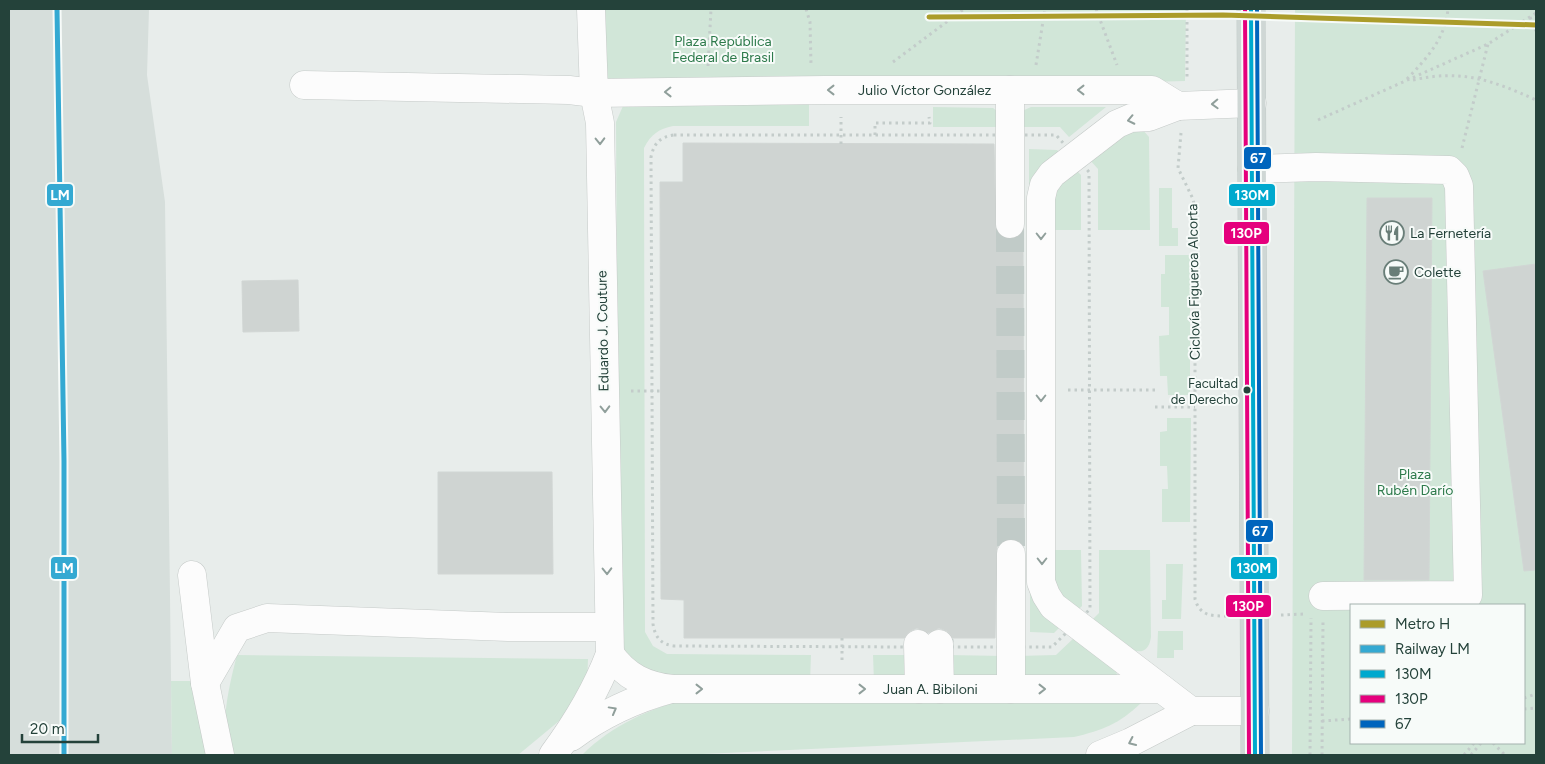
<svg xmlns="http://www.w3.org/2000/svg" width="1545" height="764" viewBox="0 0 1545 764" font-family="Figtree,sans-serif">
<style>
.built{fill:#d6dedb}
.green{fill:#d1e6d8;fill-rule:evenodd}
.building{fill:#cfd4d2;stroke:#d1d6d4}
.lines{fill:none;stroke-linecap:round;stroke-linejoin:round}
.minor-tunnel{stroke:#c1cbc8;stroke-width:28;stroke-dasharray:28 14;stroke-linecap:butt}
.minor-casing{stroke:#c5cac8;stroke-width:29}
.major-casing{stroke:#c3ccc9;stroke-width:29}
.path{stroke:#c3ccca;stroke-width:3;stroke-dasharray:2.5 4;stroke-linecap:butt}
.minor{stroke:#fcfcfc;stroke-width:28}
.major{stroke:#cfd7d5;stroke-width:28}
.bus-1-casing{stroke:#f7fbf9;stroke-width:8}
.bus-2-casing{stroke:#f7fbf9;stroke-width:8}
.bus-3-casing{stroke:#f7fbf9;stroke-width:8}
.bus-1{stroke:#00a9ce;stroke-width:4}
.bus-2{stroke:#e5007d;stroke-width:4}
.bus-3{stroke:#0065bd;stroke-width:4}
.rail-1-casing{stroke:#f7fbf9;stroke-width:9}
.rail-1{stroke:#34a9d2;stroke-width:5}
.metro-1-casing{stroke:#f7fbf9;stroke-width:9}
.metro-1{stroke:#ab9c2a;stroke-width:5}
.oneway{stroke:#909f9b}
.bus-dot{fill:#24423a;stroke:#f7fbf9;stroke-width:2}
.labels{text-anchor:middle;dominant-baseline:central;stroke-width:4;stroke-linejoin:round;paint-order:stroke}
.bus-label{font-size:13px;fill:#24423a;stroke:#f7fbf9;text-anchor:end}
.park-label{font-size:14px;fill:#2d7a4b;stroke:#f7fbf9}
.street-label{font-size:14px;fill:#24423a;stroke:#f7fbf9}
.poi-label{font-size:14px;fill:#24423a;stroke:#f7fbf9;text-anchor:start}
.line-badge{stroke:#f7fbf9;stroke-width:2}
.badge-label{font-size:14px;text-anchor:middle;font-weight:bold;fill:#fff}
</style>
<rect width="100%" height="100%" fill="#e8edeb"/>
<polygon class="built" points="9,9 149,9 147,75 165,202 172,755 9,755"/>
<g class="green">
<polygon points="597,9 1186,9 1185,81 1032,85 596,82"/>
<path d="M1295,9h241v746h-244zM1351,605h173v138h-173z"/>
<path d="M809,99v27h-136c-14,3 -22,8 -29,22l1,484 8,14 14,8 144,1 -1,27 -151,-2 -34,-26 -6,-14 -3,-518 7,-16z"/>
<polygon points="933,107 993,108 998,112 1002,127 933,127"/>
<polygon points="1031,107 1106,107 1069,137 1060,127 1016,127 1020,112"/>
<polygon points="1141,128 1149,137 1150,230 1098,230 1098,169 1090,160 1126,131"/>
<polygon points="1029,149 1057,150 1060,153 1029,197"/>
<polygon points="1076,170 1081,175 1081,230 1052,230 1054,190"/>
<polygon points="1159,188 1172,188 1172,228 1178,228 1178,246 1159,246"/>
<polygon points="1165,255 1190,255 1190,395 1168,395 1167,376 1160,376 1159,336 1169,335 1169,307 1161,307 1161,274 1165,274"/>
<polygon points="1167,418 1191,418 1190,522 1162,522 1162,489 1168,489 1167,466 1160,466 1160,432 1167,431"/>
<path d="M1053,550h28l1,56 -4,4c-29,-21 -24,-27 -25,-60z"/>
<path d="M1099,550h51l1,87c-5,36 -46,-6 -60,-16l8,-8z"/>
<polygon points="1166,564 1183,564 1181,619 1162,619 1162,600 1166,600"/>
<polygon points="1030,584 1061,626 1054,633 1030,632"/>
<polygon points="1158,631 1183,631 1183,650 1174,650 1174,658 1157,658"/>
<polygon points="1075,637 1116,669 1117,676 1024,676 1017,656 1056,655"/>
<path d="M237,655l346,4h5l-1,26 -11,22 -58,48h-290c-8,-32 1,-69 9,-100z"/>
<polygon points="873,655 910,655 910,682 874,682"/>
<polygon points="948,655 1004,656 1002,668 997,675 948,682"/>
<polygon points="171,681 191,681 207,755 172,755"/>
<path d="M1140,695l1,8c-22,21 -38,27 -67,34l-394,18h-98c31,-31 68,-46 110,-58z"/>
</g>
<g class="building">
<polygon points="683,143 994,144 996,231 1002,237 1010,240 1017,238 1023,232 1024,546 1018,540 1011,538 1003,541 997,547 995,638 953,638 947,631 939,628 928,633 917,628 910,631 904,638 684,638 684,600 661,599 660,182 683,182"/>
<polygon points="1367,198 1432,198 1429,580 1364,580"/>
<polygon points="1536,264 1536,570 1524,571 1483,271"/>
<polygon points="298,280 299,331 243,332 242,281"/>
<polygon points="438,472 552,472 553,574 438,574"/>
</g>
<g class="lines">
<polyline class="minor-tunnel" points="1010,224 1011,554"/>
<g class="minor-casing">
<g id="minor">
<path id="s1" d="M304,85l265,5 25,3 232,-3h326l26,16 74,-3"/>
<polyline points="1010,90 1010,224"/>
<polyline points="1252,169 1316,167 1449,170 1455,176 1459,186 1468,595 1323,596"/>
<polyline points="1011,554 1011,689"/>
<polyline points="192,575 205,683 220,755"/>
<polyline points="918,644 919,689"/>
<polyline points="939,644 940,689"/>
<path id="s2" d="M610,654c16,23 36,32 63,35h489l29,22h64"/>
<polyline points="205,683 237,628 267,618 508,627 608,627"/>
<polyline points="1162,689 1053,606 1046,595 1041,582 1041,198 1044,185 1052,174 1117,124 1131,118 1149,117 1178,106"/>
<path d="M571,737c31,-23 63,-38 100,-48"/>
<path d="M553,755c23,-31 43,-64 57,-101l-10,-531 -6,-30 -3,-84"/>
<polyline points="1100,755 1131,742 1191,711"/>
</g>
</g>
<g class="major-casing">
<polyline id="major" points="1251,9 1255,755"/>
</g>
<g class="path">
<polyline points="806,9 810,22 811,65"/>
<polyline points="1096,9 1117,65"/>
<polyline points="1187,9 1187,79"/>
<polyline points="1530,17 1536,31"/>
<polyline points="893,62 964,9"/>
<polyline points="1036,65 1045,9"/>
<polyline points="708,66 711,9"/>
<path d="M1407,79c20,-21 38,-40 41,-70"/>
<path d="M1413,80c48,-11 79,0 123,20"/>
<polyline points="1318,120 1488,44 1536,13"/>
<path d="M1181,133l-3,35 15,31 2,10v390c5,17 16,17 32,17"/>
<path d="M674,135h382l33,37 1,437 -38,38h-100v-7h-46v7l-231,-1c-14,-1 -20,-9 -22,-22l-2,-467c3,-14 9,-20 23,-22z"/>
<polyline points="875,135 875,123 930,123 929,117"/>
<polyline points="841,144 841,117"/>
<polyline points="1462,148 1488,44"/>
<polyline points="1068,390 1155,390"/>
<polyline points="631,391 661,391"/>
<polyline points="1155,407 1195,407"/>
<polyline points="1281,615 1305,614"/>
<polyline points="842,638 842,662"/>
<polyline points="1524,698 1536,694"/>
<polyline points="1524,709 1536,708"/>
<polyline points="1322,721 1351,719"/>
<polyline points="1493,743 1505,755"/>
<polyline points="1310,755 1311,618"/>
<polyline points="1322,755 1323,621"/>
<polyline points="1464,755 1474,743"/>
<polyline points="1471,755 1481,743"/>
</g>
<use href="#minor" class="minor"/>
<use href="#major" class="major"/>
<g class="bus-1-casing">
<polyline id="bus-1" points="1251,9 1255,755"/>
</g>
<g class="bus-2-casing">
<polyline id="bus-2" points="1245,9 1249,755"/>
</g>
<g class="bus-3-casing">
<polyline id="bus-3" points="1257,9 1261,755"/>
</g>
<use href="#bus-1" class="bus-1"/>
<use href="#bus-2" class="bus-2"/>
<use href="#bus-3" class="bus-3"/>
<g class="rail-1-casing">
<polyline id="rail-1" points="57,9 64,461 64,755"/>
</g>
<use href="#rail-1" class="rail-1"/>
<g class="metro-1-casing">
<polyline id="metro-1" points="929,17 1223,15 1536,25"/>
</g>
<use href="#metro-1" class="metro-1"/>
</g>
<defs><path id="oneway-chevron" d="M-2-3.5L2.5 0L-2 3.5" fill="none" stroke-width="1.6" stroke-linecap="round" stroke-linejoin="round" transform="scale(1.25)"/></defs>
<g class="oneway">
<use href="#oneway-chevron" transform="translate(831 90) rotate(180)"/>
<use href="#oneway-chevron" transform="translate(1081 90) rotate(-180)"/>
<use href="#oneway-chevron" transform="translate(668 92) rotate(179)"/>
<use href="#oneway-chevron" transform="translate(1215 104) rotate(178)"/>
<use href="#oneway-chevron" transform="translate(1131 120) rotate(168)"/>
<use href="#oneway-chevron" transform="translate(600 141) rotate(89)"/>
<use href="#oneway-chevron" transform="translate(1041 236) rotate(90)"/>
<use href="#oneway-chevron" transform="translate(1041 398) rotate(90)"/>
<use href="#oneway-chevron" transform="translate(605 409) rotate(89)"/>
<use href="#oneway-chevron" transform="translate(1042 561) rotate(90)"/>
<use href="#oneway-chevron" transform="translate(607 571) rotate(89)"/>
<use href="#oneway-chevron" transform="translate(699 689)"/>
<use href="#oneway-chevron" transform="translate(862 689)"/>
<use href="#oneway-chevron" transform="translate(1042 689)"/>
<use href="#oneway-chevron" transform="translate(613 710) rotate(-29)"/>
<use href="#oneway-chevron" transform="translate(1132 742) rotate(155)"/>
</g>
<defs>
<g id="restaurant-ring" transform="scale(1.25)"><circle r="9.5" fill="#f7fbf9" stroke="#697e78" stroke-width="1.5"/><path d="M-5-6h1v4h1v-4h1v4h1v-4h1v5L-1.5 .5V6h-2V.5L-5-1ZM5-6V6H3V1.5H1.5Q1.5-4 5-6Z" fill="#697e78"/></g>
<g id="cafe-ring" transform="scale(1.25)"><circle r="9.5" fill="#f7fbf9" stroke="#697e78" stroke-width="1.5"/><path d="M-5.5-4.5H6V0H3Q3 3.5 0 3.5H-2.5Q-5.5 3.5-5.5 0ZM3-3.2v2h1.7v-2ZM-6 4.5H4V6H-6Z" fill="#697e78"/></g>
</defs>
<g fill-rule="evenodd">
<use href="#restaurant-ring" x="1392" y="233"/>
<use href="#cafe-ring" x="1396" y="272"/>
</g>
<circle class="bus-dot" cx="1247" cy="390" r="4.5"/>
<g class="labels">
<g class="bus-label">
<text x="1238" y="383">Facultad<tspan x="1238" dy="16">de Derecho</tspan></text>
</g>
<g class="park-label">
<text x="723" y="41">Plaza República<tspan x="723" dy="16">Federal de Brasil</tspan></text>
<text x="1415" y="474">Plaza<tspan x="1415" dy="16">Rubén Darío</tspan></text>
</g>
<g class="street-label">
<text stroke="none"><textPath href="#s1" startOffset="621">Julio Víctor González</textPath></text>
<text transform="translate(1194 282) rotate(-91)">Ciclovía Figueroa Alcorta</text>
<text transform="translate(603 331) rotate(-91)">Eduardo J. Couture</text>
<text stroke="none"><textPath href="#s2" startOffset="332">Juan A. Bibiloni</textPath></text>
</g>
<g class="poi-label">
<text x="1410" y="233">La Fernetería</text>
<text x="1414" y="272">Colette</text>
</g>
</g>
<g class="line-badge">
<rect x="1243" y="146" width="29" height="24" rx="5" fill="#0065bd"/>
<rect x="46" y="183" width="28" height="24" rx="5" fill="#34a9d2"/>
<rect x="1228" y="183" width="48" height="24" rx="5" fill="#00a9ce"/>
<rect x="1223" y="221" width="47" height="24" rx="5" fill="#e5007d"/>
<rect x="1245" y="519" width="29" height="24" rx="5" fill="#0065bd"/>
<rect x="50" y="556" width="28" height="24" rx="5" fill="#34a9d2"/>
<rect x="1230" y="556" width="48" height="24" rx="5" fill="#00a9ce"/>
<rect x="1225" y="594" width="47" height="24" rx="5" fill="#e5007d"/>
</g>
<g class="badge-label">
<text x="1258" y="163">67</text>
<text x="60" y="200">LM</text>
<text x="1252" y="200">130M</text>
<text x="1246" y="238">130P</text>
<text x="1260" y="536">67</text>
<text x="64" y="573">LM</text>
<text x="1254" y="573">130M</text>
<text x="1248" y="611">130P</text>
</g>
<rect width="1545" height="764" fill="none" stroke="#24423a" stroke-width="20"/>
<rect x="1350" y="604" width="175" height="140" fill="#f7fbf9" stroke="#a3b1ad"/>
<rect x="1360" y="620" width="25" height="8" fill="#ab9c2a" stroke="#a3b1ad"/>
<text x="1395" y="629" font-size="15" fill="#24423a">Metro H</text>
<rect x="1360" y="645" width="25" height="8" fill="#34a9d2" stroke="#a3b1ad"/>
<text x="1395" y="654" font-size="15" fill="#24423a">Railway LM</text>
<rect x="1360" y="670" width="25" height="8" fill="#00a9ce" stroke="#a3b1ad"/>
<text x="1395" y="679" font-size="15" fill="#24423a">130M</text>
<rect x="1360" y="695" width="25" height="8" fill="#e5007d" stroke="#a3b1ad"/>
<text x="1395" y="704" font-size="15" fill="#24423a">130P</text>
<rect x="1360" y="720" width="25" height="8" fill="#0065bd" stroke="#a3b1ad"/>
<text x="1395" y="729" font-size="15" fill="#24423a">67</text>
<path d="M22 734v8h76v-8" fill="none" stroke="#24423a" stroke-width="2.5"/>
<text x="30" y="734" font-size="15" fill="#24423a" stroke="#f7fbf9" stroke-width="4" paint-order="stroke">20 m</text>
</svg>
